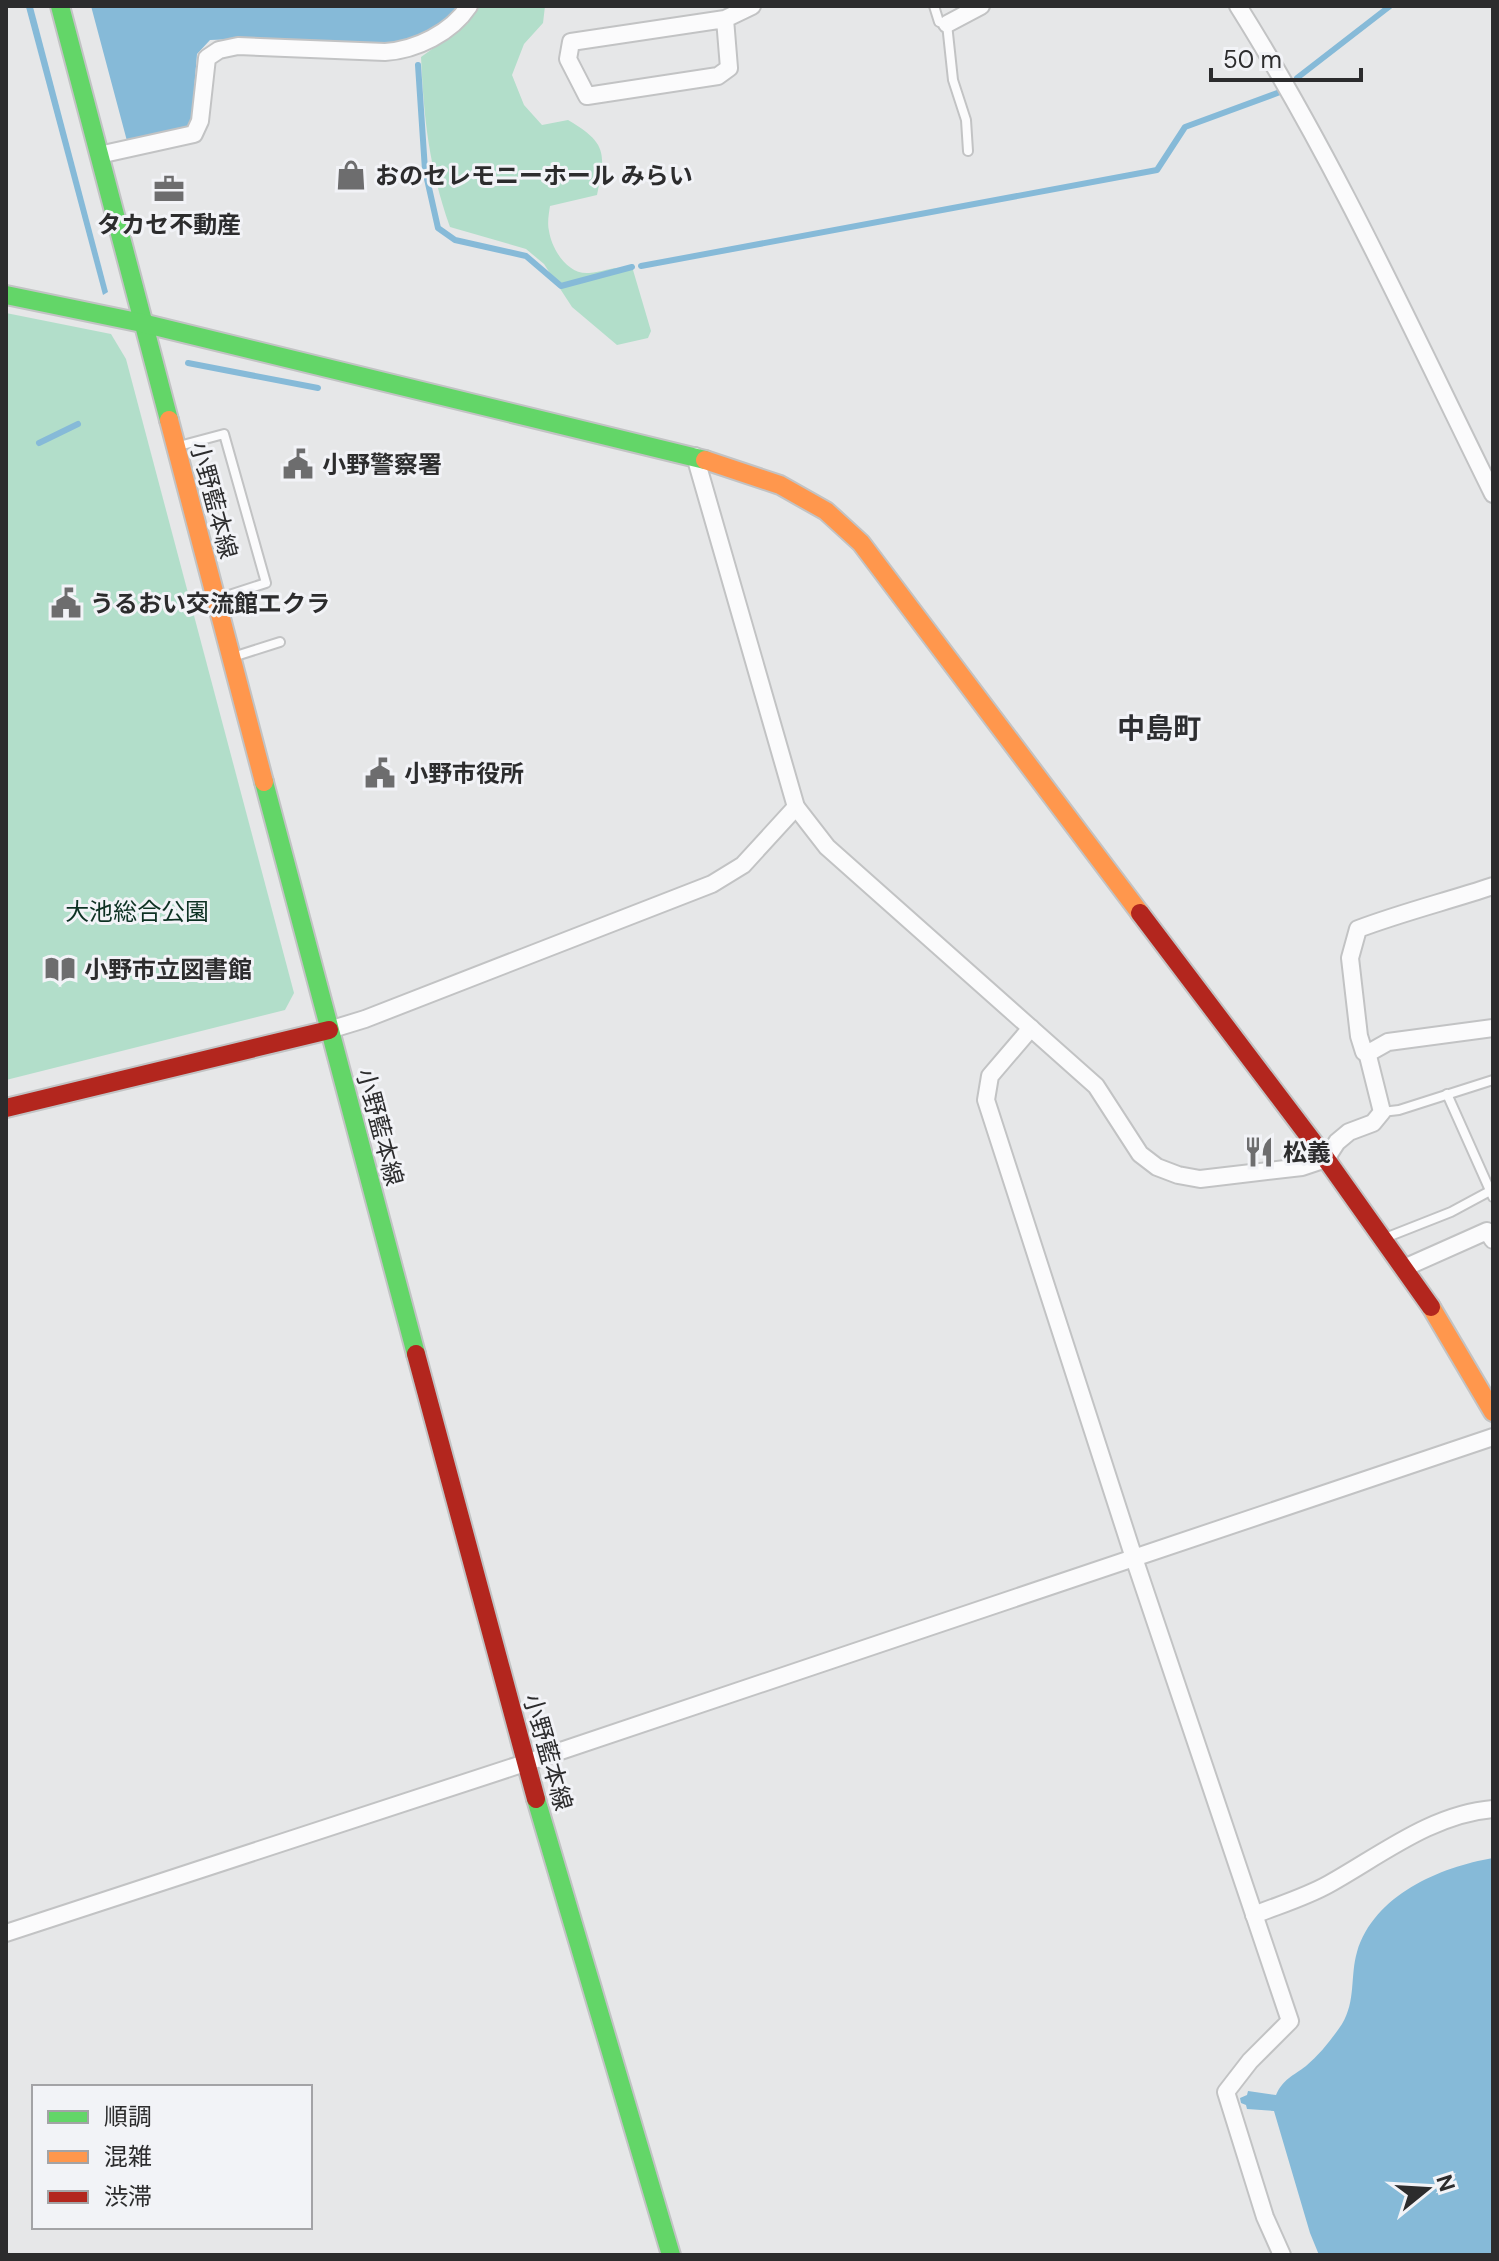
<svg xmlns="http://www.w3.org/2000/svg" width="1499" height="2261" viewBox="0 0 1499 2261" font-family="'DM Sans','Noto Sans JP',sans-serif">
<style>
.green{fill:#b2deca}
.water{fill:#86bad8}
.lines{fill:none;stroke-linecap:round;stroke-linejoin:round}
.stream{stroke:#86bad8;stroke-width:6}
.lane-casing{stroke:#c2c3c4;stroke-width:12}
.street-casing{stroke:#c2c3c4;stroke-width:20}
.fast-casing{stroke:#c2c3c4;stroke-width:22}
.slow-casing{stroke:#c2c3c4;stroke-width:22}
.jam-casing{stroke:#c2c3c4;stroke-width:22}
.lane{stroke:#fbfbfc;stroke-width:8}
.street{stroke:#fbfbfc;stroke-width:16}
.fast{stroke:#63d668;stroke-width:18}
.slow{stroke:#ff974d;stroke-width:18}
.jam{stroke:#b3261e;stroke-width:18}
.labels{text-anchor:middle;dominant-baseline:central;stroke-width:6;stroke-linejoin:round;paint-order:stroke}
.poi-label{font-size:24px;font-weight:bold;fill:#2c2c2d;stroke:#f2f3f7;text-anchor:start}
.street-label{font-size:24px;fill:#2c2c2d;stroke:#f2f3f7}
.park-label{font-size:24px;fill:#0c3122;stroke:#f2f3f7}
.quarter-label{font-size:28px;font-weight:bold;fill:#2d2e31;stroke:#f2f3f7}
</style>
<rect width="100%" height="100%" fill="#e6e7e8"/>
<g class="green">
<path d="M480,6h65l-2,17 -19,21 -12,31 12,30 18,20 26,-5c39,23 38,33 29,75l-47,11c-1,7 -3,17 -1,25 3,19 19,44 40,42 18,-1 25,-9 44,-3l18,61 -3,7 -31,7 -45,-38 -28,-43 -18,-15 -76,-22c-21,-60 -26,-107 -29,-170l46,-33z"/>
<polygon points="6,313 111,334 126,359 294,993 285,1010 6,1080"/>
</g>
<g class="water">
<polygon points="91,6 462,6 439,25 406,45 261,38 210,40 197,54 191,126 127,141"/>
<polygon points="26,7 33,7 108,292 103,295"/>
<path d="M1493,1858v397h-174l-9,-22 -36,-122 -27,-2 -1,-4 -5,-2 -1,-5 7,-3 1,-4 28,4c7,-16 17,-19 30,-29 14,-12 26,-27 36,-42 14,-23 8,-48 15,-72 17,-57 83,-85 136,-94z"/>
</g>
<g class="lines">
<g class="stream">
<polyline points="418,65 425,170 438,228 455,240 526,256 561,286 632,267"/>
<polyline points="1297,78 1390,6"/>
<polyline points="641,266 1157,170 1185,127 1280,92"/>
<polyline points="188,363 318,388"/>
<polyline points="39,443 78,424"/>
</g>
<g class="lane-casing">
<g id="lane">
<polyline points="934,6 939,22 947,24 953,80 966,120 968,151"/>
<polyline points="179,446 224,434 266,583 220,598"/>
<polyline points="236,656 280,642"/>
<polyline points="1447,1094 1493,1197"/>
<polyline points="1382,1112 1399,1110 1493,1080"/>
<polyline points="1385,1238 1451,1212 1490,1191"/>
</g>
</g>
<g class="street-casing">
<g id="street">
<path d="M1238,6c98,156 174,324 255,488"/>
<polyline points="725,19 571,42 568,59 587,96 718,76 729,68 725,19 752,6"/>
<polyline points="947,24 981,6"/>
<path d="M99,155l95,-21 6,-13 7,-63 12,-8 19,-4 147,6c31,-2 66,-19 84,-46"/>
<polyline points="695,456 796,807 827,847 1096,1086 1140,1154 1157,1167 1178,1175 1200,1179 1302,1167 1326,1159 1337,1142 1349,1132 1373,1123 1382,1112 1367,1052"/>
<path d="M1493,886c-45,15 -90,26 -135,43l-8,29 9,78 5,16 8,-1 16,-9 105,-14"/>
<polyline points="1031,1028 990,1076 986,1100 1134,1558 1290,2021 1250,2061 1226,2092 1265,2217 1282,2255"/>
<polyline points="329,1030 365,1019 712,884 743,865 796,807"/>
<polyline points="1404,1268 1487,1231 1493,1240"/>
<path d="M1254,1915c25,-10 52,-18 75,-31 52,-29 103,-70 164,-75"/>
<polyline points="6,1933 525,1763 1493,1437"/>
</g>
</g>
<g class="fast-casing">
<g id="fast">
<polyline points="60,6 169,420"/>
<polyline points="6,295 142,323 705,460"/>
<polyline points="264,782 416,1354"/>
<polyline points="536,1799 671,2255"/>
</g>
</g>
<g class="slow-casing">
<g id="slow">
<polyline points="169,420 264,782"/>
<polyline points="705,460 780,485 826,511 861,543 1140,913"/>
<polyline points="1431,1307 1493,1412"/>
</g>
</g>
<g class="jam-casing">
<g id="jam">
<polyline points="1140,913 1326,1159 1431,1307"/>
<polyline points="6,1108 329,1030"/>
<polyline points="416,1354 536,1799"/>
</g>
</g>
<use href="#lane" class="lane"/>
<use href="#street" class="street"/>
<use href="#fast" class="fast"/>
<use href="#slow" class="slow"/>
<use href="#jam" class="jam"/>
</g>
<defs>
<g id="shop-bare" transform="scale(2.4)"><path d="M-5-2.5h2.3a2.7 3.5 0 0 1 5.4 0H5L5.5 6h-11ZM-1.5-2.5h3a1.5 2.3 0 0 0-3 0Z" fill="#6d6d6e" stroke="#f2f3f7" stroke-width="2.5" paint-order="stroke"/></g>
<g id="office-bare" transform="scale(2.4)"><path d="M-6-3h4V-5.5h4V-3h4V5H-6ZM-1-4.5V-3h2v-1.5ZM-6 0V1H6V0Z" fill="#6d6d6e" stroke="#f2f3f7" stroke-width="2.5" paint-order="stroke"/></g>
<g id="civic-bare" transform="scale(2.4)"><path d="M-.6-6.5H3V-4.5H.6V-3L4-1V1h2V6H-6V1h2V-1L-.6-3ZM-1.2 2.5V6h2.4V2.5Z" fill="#6d6d6e" stroke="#f2f3f7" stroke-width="2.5" paint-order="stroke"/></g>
<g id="library-bare" transform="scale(2.4)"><path d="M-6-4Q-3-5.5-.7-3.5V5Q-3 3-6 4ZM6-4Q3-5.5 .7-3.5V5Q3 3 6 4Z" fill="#6d6d6e" stroke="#f2f3f7" stroke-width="2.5" paint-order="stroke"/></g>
<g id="restaurant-bare" transform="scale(2.4)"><path d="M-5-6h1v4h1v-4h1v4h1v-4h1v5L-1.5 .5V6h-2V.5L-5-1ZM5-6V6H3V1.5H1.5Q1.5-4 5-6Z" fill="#6d6d6e" stroke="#f2f3f7" stroke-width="2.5" paint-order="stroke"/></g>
</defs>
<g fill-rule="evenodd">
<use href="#shop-bare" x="351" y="175"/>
<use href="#office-bare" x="169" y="189"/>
<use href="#civic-bare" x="298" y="464"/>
<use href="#civic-bare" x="66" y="603"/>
<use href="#civic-bare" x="380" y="773"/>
<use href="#library-bare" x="60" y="969"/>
<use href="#restaurant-bare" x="1259" y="1152"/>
</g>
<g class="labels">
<g class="poi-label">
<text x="375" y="175">おのセレモニーホール みらい</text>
<text x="169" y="224" text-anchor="middle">タカセ不動産</text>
<text x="322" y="464">小野警察署</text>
<text x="90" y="603">うるおい交流館エクラ</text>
<text x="404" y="773">小野市役所</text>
<text x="84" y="969">小野市立図書館</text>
<text x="1283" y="1152">松義</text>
</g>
<g class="street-label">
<text transform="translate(214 500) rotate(75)">小野藍本線</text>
<text transform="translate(380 1127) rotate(75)">小野藍本線</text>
<text transform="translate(548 1752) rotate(74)">小野藍本線</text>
</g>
<g class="park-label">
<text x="137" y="911">大池総合公園</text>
</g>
<g class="quarter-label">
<text x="1159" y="728">中島町</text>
</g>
</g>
<rect width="1499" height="2261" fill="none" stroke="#2c2c2d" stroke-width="16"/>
<rect x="32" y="2085" width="280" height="144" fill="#f2f3f7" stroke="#a3a3a6" stroke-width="2"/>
<rect x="48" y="2111" width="40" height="12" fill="#63d668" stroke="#a3a3a6" stroke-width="2"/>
<text x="104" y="2125" font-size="24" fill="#2c2c2d">順調</text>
<rect x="48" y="2151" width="40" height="12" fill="#ff974d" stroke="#a3a3a6" stroke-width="2"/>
<text x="104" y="2165" font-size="24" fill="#2c2c2d">混雑</text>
<rect x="48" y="2191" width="40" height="12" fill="#b3261e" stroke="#a3a3a6" stroke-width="2"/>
<text x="104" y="2205" font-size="24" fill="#2c2c2d">渋滞</text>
<g transform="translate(1427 2189) rotate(72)" stroke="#f2f3f7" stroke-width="6" paint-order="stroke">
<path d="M0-6L14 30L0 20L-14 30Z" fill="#2c2c2d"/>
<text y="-12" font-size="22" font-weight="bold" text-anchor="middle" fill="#2c2c2d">N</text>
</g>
<path d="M1211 68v12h150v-12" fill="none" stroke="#2c2c2d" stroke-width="4"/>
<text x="1223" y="68" font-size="24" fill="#2c2c2d" stroke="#f2f3f7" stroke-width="6" paint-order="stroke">50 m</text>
</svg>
